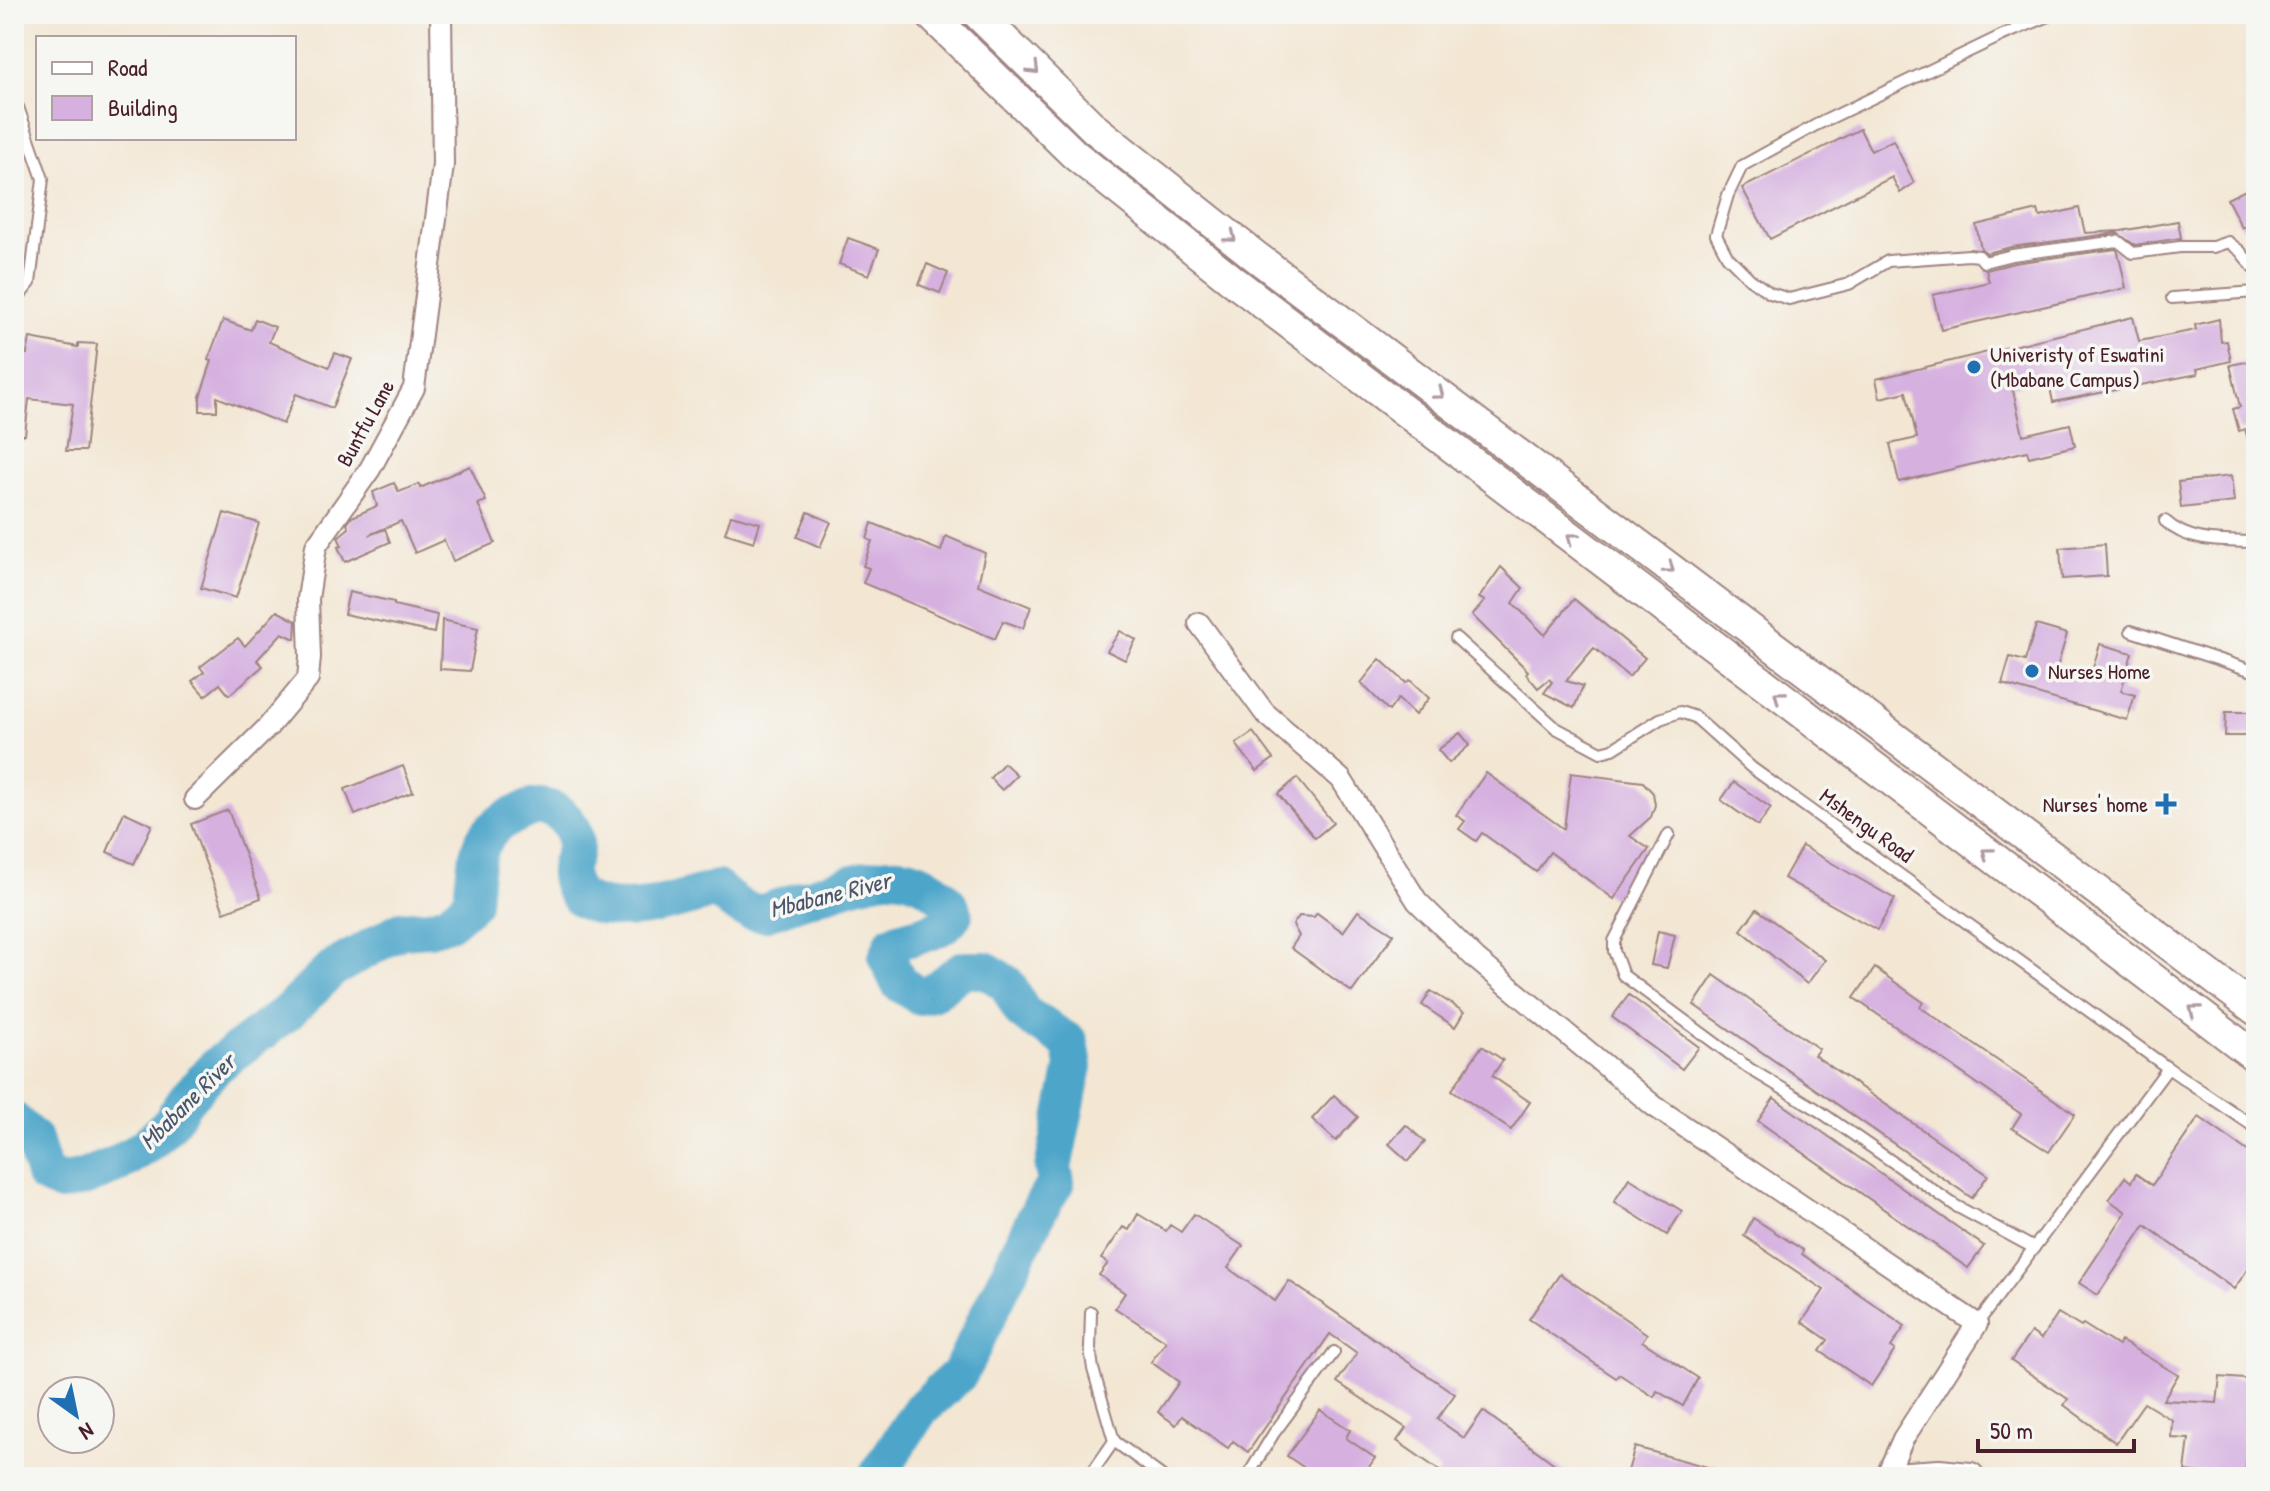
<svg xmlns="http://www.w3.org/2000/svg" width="2270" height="1491" viewBox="0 0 2270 1491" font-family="'Patrick Hand',sans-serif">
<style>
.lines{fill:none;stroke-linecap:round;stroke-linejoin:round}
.river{stroke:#4da6ca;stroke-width:38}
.building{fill:#d6b1e0}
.lane-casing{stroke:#9e8380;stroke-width:14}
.street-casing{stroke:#9e8380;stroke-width:24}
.secondary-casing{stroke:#9e8380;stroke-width:32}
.primary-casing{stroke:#9e8380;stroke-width:34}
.lane{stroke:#fff;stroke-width:10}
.street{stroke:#fff;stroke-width:20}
.secondary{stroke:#fff;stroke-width:28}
.primary{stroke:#fff;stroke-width:30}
.oneway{stroke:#ae9aa0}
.poi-dot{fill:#1f6fb2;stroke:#f6f6f2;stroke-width:3}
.labels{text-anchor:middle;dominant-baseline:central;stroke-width:7;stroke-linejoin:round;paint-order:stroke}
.poi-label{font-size:22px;fill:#4a1f2b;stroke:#f6f6f2;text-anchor:start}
.street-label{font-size:22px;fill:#4a1f2b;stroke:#f6f6f2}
.water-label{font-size:24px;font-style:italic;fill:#4b556b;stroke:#f6f6f2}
</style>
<rect width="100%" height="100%" fill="#f6f6f2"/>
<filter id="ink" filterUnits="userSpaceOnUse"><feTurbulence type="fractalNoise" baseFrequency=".0125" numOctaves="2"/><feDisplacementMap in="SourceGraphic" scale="16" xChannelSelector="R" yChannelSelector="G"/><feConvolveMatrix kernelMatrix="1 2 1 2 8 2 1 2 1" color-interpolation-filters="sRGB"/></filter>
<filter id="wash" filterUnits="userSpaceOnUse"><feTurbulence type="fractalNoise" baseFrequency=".006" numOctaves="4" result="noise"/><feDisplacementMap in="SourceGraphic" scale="32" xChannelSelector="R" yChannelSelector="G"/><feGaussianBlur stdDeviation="1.8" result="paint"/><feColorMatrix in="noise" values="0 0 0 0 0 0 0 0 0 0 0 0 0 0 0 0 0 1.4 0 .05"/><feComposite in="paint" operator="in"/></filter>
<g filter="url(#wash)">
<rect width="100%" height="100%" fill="#f3e7d4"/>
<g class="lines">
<path class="river" d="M14,1121l20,19 10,35 17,8 22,-5 33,-13 30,-19 24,-23 16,-24 30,-33 72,-54 44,-43 69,-39 29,-2 19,-6 23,-20c2,-20 2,-42 11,-60 6,-12 19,-22 32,-27 5,-2 11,-6 17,-7 22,-6 45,16 43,39 0,8 -6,15 -6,23 -1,11 6,27 16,31 41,19 92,-1 132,-12 15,14 26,23 46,24 32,-10 109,-41 138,-37 20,2 47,19 53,38 -12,20 -40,21 -61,29l-6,15 12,25 20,13 13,-3 30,-23h24l21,14 16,29 47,30 4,23 -21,102 3,14 -17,28 -79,163 -40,37 -44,67"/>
</g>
<g id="blocks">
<g class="building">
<polygon points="1860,129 1871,151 1893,140 1914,183 1900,193 1892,177 1770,239 1742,188"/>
<polygon points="2256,185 2256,221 2242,228 2227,199"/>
<polygon points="2079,208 2085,233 2121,231 2178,221 2181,238 2135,245 2117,233 2011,247 1987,253 1981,249 1976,225 2038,210 2040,217"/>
<polygon points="848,238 879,249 869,275 839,264"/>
<polygon points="2116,249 2118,252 2126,288 1941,330 1933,295 1989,282 1986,270 2014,263"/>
<polygon points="927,264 948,273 940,293 919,285"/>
<polygon points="2133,317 2139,341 2196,330 2195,325 2219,319 2221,342 2227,341 2231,361 2197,369 2198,374 2053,402 2048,378 2012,386 2023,435 2070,424 2075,446 2029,457 2027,451 1899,482 1890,444 1917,438 1906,392 1880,398 1876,379"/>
<polygon points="255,319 275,327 269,342 329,367 335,353 352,359 332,408 296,394 283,424 217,397 217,411 200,411 200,397 212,361 208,360 223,320 251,330"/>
<polygon points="30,338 78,347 78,343 97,344 85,451 66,451 73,404 29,399 25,435 14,435 14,380 17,353 27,354"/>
<polygon points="2256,360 2256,446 2250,447 2245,429 2239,431 2233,409 2240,407 2230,365"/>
<polygon points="470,466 486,501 478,504 495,543 453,561 444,540 415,553 401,521 369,535 385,529 390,542 345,562 338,547 342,546 338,537 349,528 347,524 352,517 377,506 373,492 394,483 399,492 419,484 420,488"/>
<polygon points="2231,476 2234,502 2181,508 2178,482"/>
<polygon points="808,512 831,522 820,547 797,537"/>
<polygon points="224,513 259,523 236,598 201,588"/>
<polygon points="731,515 760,523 754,542 725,533"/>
<polygon points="872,523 941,551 946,536 985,553 978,585 1031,607 1023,628 1003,621 995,639 863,583 869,568 863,566 872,541 867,539"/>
<polygon points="2105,544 2107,576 2062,579 2060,548"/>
<polygon points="1501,567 1523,588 1513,603 1545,635 1574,599 1645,658 1629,677 1594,648 1566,681 1583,686 1574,708 1544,693 1552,682 1549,679 1538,688 1526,674 1528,671 1472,615 1485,601 1479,598"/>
<polygon points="349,592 394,602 394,605 437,615 434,633 344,614"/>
<polygon points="277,611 296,621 295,639 282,633 257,660 263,666 229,695 220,684 205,696 192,681 204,672 200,667 238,638 245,646"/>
<polygon points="442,620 478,628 470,671 440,669"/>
<polygon points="2036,625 2067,634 2056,671 2089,681 2100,644 2132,653 2121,691 2135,695 2127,720 2002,684 2010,657 2025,661"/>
<polygon points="1120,631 1136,640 1125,660 1107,651"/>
<polygon points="1380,659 1406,683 1410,680 1429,698 1415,715 1398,699 1389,711 1361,683"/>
<polygon points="2226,712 2256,712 2256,736 2225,736"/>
<polygon points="1253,732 1273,759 1257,771 1236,744"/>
<polygon points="1460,733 1470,745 1449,763 1438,750"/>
<polygon points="1004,763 1017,775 1002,790 990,778"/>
<polygon points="403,766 413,792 355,815 345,789"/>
<polygon points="1486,773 1564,829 1571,773 1643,782 1653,793 1655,805 1651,817 1630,836 1649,849 1614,899 1550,852 1536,872 1482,833 1476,841 1459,829 1465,821 1456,815"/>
<polygon points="1297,778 1333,823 1315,838 1278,794"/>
<polygon points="1734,782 1771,808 1758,826 1721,800"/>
<polygon points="228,810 261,898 224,912 191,824"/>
<polygon points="124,812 152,825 134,864 107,852"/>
<polygon points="1802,846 1895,899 1877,930 1784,878"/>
<polygon points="1757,909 1825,960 1807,984 1741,930"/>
<polygon points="1358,911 1394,934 1352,992 1291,948 1299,936 1293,925 1299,916 1314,917 1317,913 1343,932"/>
<polygon points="1658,931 1675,935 1667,968 1651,965"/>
<polygon points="1875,968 1923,1002 1920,1007 2075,1114 2049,1152 2012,1128 2021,1114 1854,998"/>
<polygon points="1714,975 1819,1049 1814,1055 1988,1175 1972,1198 1694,1005"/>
<polygon points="1431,991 1464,1012 1455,1027 1422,1005"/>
<polygon points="1629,995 1699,1047 1682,1069 1612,1017"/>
<polygon points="1482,1046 1503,1060 1492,1076 1530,1102 1511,1130 1452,1090"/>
<polygon points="1334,1095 1358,1117 1336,1141 1312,1119"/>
<polygon points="1774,1098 1984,1246 1968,1268 1758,1121"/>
<polygon points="2199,1117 2256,1157 2256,1257 2234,1289 2145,1225 2098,1295 2079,1283 2126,1212 2109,1200 2125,1177 2131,1182 2136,1174 2152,1185"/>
<polygon points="1406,1125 1425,1142 1408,1161 1389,1144"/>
<polygon points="1629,1178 1682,1211 1667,1235 1614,1202"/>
<polygon points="1138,1214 1166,1231 1170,1225 1181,1232 1194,1214 1243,1246 1228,1268 1275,1301 1289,1281 1455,1394 1437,1419 1464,1438 1483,1411 1572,1477 1436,1477 1440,1471 1397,1441 1406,1428 1337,1382 1357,1353 1330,1334 1248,1452 1233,1441 1228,1448 1182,1416 1176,1425 1158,1412 1179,1382 1151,1362 1166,1341 1115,1308 1125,1293 1099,1275 1108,1263 1101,1259 1123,1227 1129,1230"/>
<polygon points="1753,1218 1803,1250 1802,1254 1905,1326 1891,1347 1895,1350 1871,1386 1820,1351 1828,1340 1802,1322 1824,1290 1744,1236"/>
<polygon points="1560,1274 1647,1334 1642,1341 1698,1378 1683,1406 1657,1391 1654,1397 1619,1374 1616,1378 1529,1319"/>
<polygon points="2058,1313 2081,1327 2083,1324 2118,1346 2121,1341 2178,1375 2163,1400 2217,1403 2220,1377 2256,1380 2256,1443 2248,1442 2245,1477 2185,1471 2189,1439 2171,1438 2172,1420 2144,1403 2116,1443 2064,1405 2068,1399 2011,1361 2031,1332 2041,1339"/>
<polygon points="1320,1410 1350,1430 1346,1438 1375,1458 1362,1477 1318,1477 1287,1456"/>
<polygon points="1635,1447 1725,1472 1724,1477 1651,1477 1628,1471"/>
</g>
</g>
</g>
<g filter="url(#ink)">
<use href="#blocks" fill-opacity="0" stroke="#9e8380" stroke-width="2"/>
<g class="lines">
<g class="lane-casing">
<g id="lane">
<polyline points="2054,14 2003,35 1816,125 1742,166 1728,195 1716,235 1727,256 1750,279 1770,293 1789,299 1849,284 1888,261 1969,255 1979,256 1984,262 2012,255 2118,241 2133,253 2180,247 2213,247 2228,242 2240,251 2256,271"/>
<polyline points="14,104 18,107 43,179 30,283 14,302"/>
<polyline points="2172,298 2256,292"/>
<path d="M2165,521c25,23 59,20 91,21"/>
<polyline points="2131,631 2256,672"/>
<polyline points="1456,638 1556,728 1601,752 1613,749 1660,719 1680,712 1695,717 1752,768 2168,1068 2256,1128"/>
<polyline points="1669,834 1614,941 1614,951 1623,975 1750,1069 1815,1108 1956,1206 2034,1248"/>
<polyline points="1977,1324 2168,1068"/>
<polyline points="1114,1441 1163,1477"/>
<polyline points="1089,1477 1114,1441 1093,1369 1090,1348 1091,1312"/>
<polyline points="1247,1477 1274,1433 1334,1352"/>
</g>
</g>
<g class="street-casing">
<g id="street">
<polyline points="1199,623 1264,712 1341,779 1417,901 1476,959 1654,1106 1977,1324 1903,1439 1886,1477"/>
<polyline points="195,799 268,727 308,679 310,657 308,599 316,546 370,469 414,388 443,165 441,14"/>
</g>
</g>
<g class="secondary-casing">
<polyline id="secondary" points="1893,1477 1939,1474 1970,1477"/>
</g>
<g class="primary-casing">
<g id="primary">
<polyline points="930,14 1075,155 1236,283 2256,1057"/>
<polyline points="978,14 1095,129 1255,256 2256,1010"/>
</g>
</g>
<use href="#lane" class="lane"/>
<use href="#street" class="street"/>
<use href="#secondary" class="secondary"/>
<use href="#primary" class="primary"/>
</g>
<defs><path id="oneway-chevron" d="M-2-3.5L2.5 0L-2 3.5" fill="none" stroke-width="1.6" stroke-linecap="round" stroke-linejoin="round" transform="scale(2)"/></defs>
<g class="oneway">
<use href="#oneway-chevron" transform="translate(1034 69) rotate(45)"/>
<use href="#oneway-chevron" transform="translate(1231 237) rotate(39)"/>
<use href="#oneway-chevron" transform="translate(1439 394) rotate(37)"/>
<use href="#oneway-chevron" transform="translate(1572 538) rotate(-143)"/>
<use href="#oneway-chevron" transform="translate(1669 568) rotate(37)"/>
<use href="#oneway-chevron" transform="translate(1779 696) rotate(-143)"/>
<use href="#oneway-chevron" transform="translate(1987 853) rotate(-143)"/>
<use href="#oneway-chevron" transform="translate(2194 1010) rotate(-143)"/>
</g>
</g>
<g class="poi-dot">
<circle cx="1974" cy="367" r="8"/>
<circle cx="2032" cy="671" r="8"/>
<path d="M2162 792h8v8h8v8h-8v8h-8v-8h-8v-8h8z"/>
</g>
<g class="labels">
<g class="poi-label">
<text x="1990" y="354">Univeristy of Eswatini<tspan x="1990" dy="25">(Mbabane Campus)</tspan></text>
<text x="2048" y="671">Nurses Home</text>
<text x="2148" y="804" text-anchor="end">Nurses' home</text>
</g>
<g class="street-label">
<text transform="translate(365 423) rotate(-61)">Buntfu Lane</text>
<text transform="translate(1867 825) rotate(36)">Mshengu Road</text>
</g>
<g class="water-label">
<text transform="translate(830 894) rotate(-14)">Mbabane River</text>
<text transform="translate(187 1101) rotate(-45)">Mbabane River</text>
</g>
</g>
<rect width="2270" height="1491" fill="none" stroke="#f6f6f2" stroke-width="48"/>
<rect x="36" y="36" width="260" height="104" fill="#f6f6f2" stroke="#b1a0a2" stroke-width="2"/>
<rect x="52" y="62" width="40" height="12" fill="#ffffff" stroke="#b1a0a2" stroke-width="2"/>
<text x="108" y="76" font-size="24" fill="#4a1f2b">Road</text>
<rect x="52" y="96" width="40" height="24" fill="#d6b1e0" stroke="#b1a0a2" stroke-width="2"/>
<text x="108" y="116" font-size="24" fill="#4a1f2b">Building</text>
<g transform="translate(76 1415) rotate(147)"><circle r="38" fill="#f6f6f2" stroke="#b1a0a2" stroke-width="2"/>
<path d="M0-6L14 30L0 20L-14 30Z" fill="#1f6fb2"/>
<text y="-12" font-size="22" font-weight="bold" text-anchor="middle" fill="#4a1f2b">N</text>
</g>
<path d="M1978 1439v12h156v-12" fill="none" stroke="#4a1f2b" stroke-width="4"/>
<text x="1990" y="1439" font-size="24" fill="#4a1f2b" stroke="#f6f6f2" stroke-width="6" paint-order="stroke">50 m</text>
</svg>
